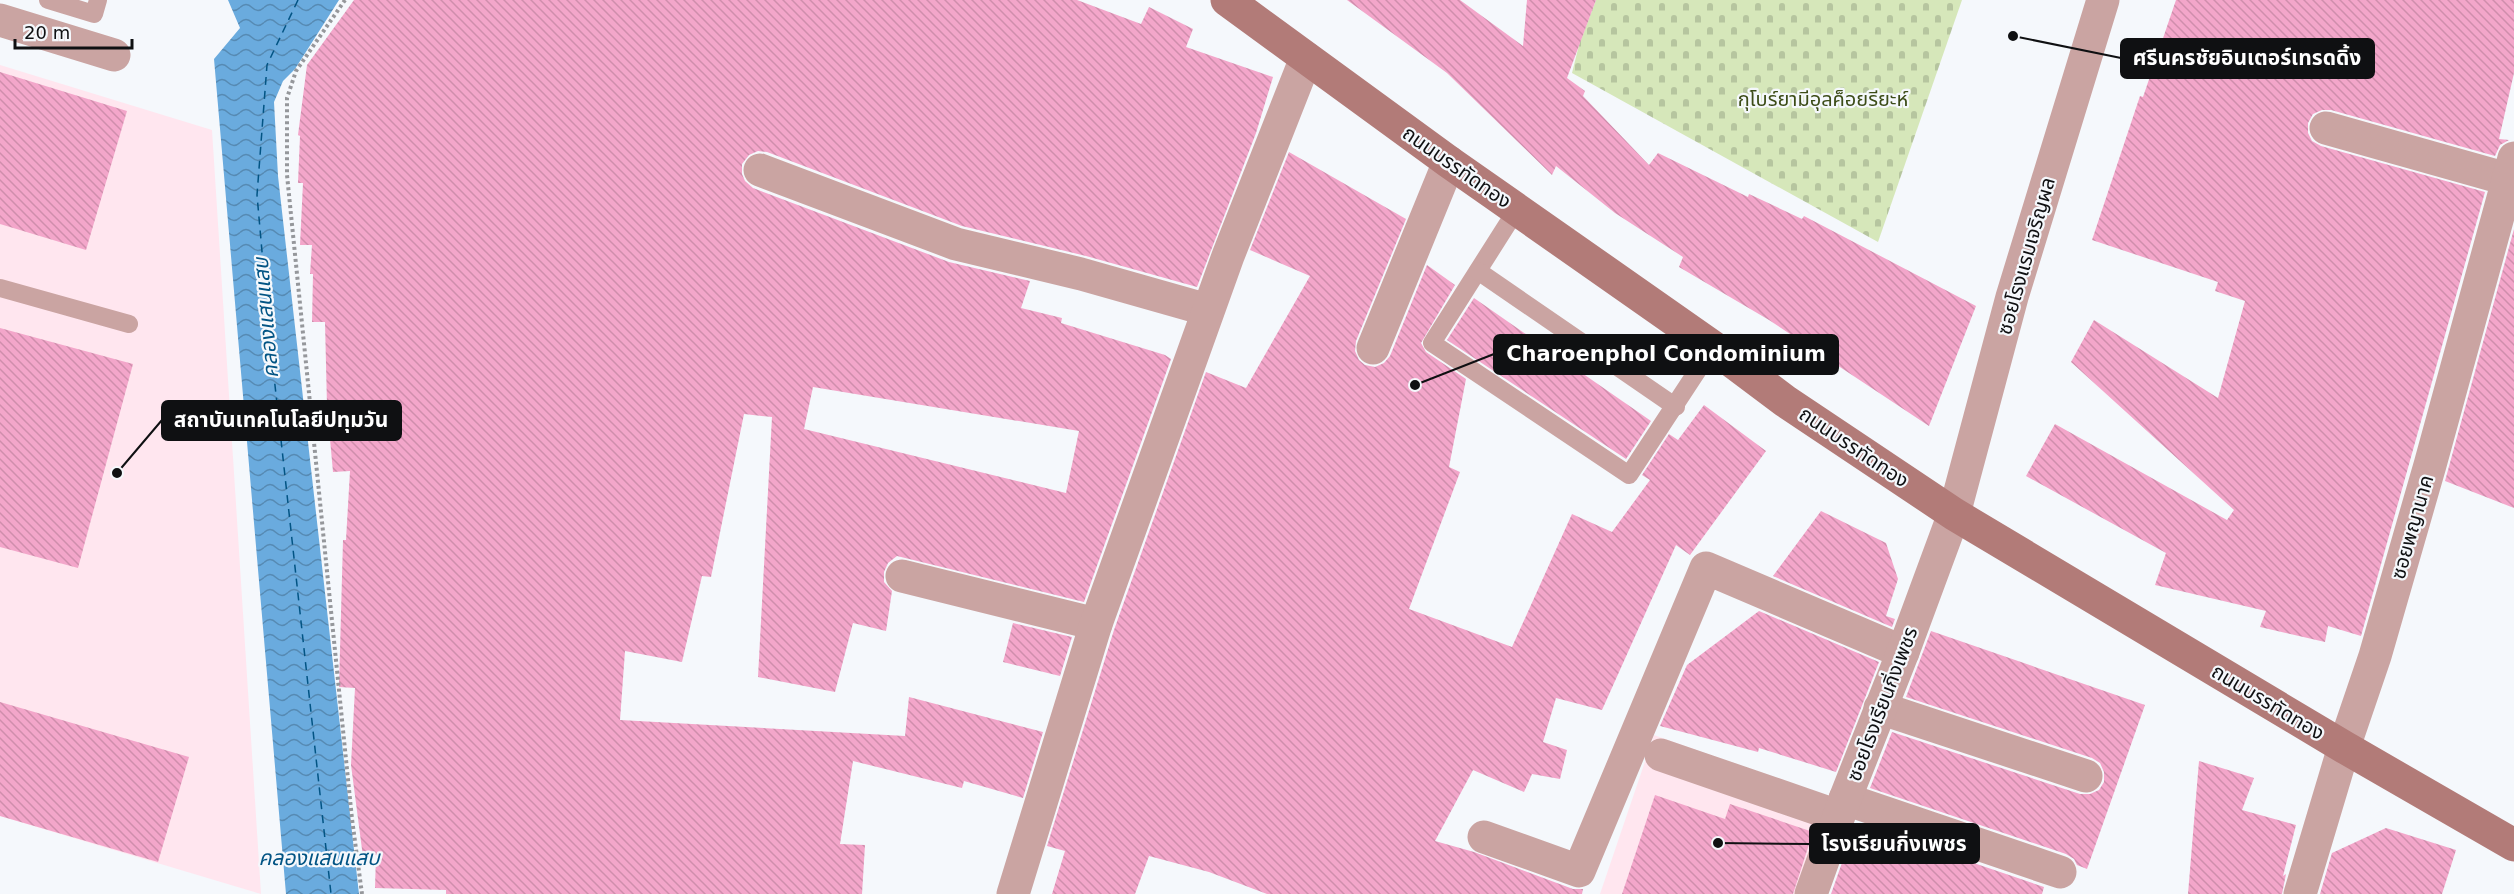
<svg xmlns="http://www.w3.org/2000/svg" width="2514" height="894" viewBox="0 0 2514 894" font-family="'DejaVu Sans','Noto Sans Thai',sans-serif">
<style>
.education{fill:#ffe6ef}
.cemetery{fill:url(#cemetery-stones)}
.water{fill:url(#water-waves)}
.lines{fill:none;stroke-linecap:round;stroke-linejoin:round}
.ferry{stroke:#025484;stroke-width:1.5;stroke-dasharray:8 6;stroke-linecap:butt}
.building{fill:url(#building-back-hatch);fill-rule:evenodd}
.path{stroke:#95979b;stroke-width:4;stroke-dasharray:3 3;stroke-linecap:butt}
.service{stroke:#caa4a2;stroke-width:18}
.minor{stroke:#caa4a2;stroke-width:33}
.secondary{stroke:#b27b78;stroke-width:33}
.labels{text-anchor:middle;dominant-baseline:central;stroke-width:4.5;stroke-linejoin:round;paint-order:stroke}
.park-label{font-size:20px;fill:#3c4c18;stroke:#f5f8fc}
.street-label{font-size:20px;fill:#0f1012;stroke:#f5f8fc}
.water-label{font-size:21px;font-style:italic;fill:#025484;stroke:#f5f8fc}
.leader{fill:none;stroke:#0f1012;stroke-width:2}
.callout-dot{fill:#0f1012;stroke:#f5f8fc;stroke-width:2}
.callout{fill:#0f1012;stroke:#0f1012;stroke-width:2}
.callout-label{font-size:21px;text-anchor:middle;font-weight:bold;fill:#fff}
</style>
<defs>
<pattern id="cemetery-stones" width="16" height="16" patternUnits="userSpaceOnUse" patternTransform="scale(1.5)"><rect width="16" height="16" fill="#d6e7ba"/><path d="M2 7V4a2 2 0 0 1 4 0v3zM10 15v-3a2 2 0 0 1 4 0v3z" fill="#b6c59f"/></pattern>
<pattern id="water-waves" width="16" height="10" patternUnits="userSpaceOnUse" patternTransform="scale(1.5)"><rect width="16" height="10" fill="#6aabde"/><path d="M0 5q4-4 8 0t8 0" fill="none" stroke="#568ab3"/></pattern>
<pattern id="building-back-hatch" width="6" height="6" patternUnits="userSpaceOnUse" patternTransform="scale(1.5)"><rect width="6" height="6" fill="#f3a6ca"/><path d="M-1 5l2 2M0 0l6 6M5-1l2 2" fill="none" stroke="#cf8eac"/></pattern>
</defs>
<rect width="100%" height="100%" fill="#f5f8fc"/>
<g class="education">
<polygon points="0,65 212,130 261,894 0,816"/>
<polygon points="1654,735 1834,799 1801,894 1600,894"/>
</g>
<polygon class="cemetery" points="1596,0 1962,0 1878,242 1572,73 1579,45"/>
<polygon class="water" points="228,0 339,0 295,69 283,81 274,102 278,176 359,894 286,894 214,59 240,28"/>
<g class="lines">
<polyline class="ferry" points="298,0 267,65 257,195 269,331 331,894"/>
</g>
<g class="building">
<path d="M354,0h723l64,24 8,-17 44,22 -7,18 87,30 -17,56 -59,154 -111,-31 -124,-30 -195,-74 -9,-1 -9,4 -7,9v10l3,7 8,7 196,74 81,19 -9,27 41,10 -1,5 104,32 6,4 -87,243 -187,-46 -9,7 -4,9v10l8,9 -6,40 -33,-8 -18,69 -77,-15 14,-260 -28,-3 -33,163 -9,-1 -20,86 -57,-11 -5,69 285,16 4,-39 134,35 -20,66 -59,-17 -2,7 -109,-27 -13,83 25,1 -3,49h-416v-4l-71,-2 1,-33 -13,2 -12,-92 4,-77 -16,-1 4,-147h3l4,-69 -17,1 -6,-66 -2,-84h-13l1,-48h-3l2,-29h-12l3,-62h-5l2,-47 -2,-1 9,-70zM813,387l266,44 -13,62 -262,-64z"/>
<polygon points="1347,0 1460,0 1523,46 1527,0 1596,0 1567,78 1585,91 1583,96 1649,165 1658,153 1748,197 1749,194 1802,219 1804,216 1976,306 1929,426 1769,320 1679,267 1683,257 1615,213 1556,166 1552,175 1447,73"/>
<polygon points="2176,0 2514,0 2514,73 2499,139 2509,140 2500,145 2495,156 2331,110 2322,110 2313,114 2308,123 2308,133 2312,141 2321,146 2485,192 2361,636 2328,626 2325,642 2260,627 2266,611 2155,585 2166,553 2026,476 2055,424 2227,520 2234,510 2071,362 2094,320 2218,398 2245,301 2215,291 2218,282 2092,240 2140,96 2143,97"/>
<polygon points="0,72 127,111 86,250 0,224"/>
<polygon points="1289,152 1406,219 1356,341 1355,351 1359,360 1365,365 1375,367 1384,363 1390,356 1427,265 1455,285 1421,343 1426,352 1466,379 1449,467 1460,472 1409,609 1512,647 1572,514 1612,532 1650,480 1642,475 1669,434 1678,440 1704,405 1766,451 1690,555 1676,545 1602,710 1556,698 1543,742 1567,750 1560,779 1532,774 1524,792 1473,770 1435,841 1474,852 1573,889 1583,889 1582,894 1267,894 1209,872 1149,856 1135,894 1052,894 1065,851 1047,846 1114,630 1206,372 1246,388 1310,276 1250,250"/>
<polygon points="2514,229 2514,508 2445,481"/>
<polygon points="1474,298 1651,421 1626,459 1447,340"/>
<polygon points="0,328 133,364 78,568 0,547"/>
<polygon points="1821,511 1886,543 1898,579 1886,616 1895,619 1892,627 1773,576"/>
<polygon points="1759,611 1879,662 1836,772 1759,748 1758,752 1660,726 1687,665"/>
<polygon points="1013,623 1072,637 1060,676 1003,662"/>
<polygon points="1931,631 2145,705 2087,869 2077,865 2074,859 2066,854 1870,788 1892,732 2080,794 2090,794 2099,790 2104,782 2104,772 2100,763 2092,758 1906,697"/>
<polygon points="0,702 189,757 158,862 0,816"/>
<polygon points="2199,761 2254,778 2242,810 2296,825 2283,876 2286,874 2282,894 2188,894"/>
<polygon points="1655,795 1725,819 1730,804 1813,832 1793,894 1622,894"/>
<polygon points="1856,823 2044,887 2042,894 1831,894"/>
<polygon points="2386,828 2456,850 2442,894 2320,894 2332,853"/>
</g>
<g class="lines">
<polyline class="path" points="345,0 296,71 287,98 287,175 352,819 362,894"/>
<g class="service">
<polyline points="48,0 94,14 98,0"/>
<polyline points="1517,209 1432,343 1629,475 1713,347"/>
<polyline points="1478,271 1676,407"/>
<polyline points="0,288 129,324"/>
</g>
<g class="minor">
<polyline points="0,20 114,55"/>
<polyline points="2326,128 2507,179"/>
<polyline points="760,170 956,244 1081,274 1208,310"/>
<polyline points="1373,348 1449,162"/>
<polyline points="902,576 1096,624"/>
<polyline points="1880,708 2086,776"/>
<polyline points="1661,755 1838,816"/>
<polyline points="1845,799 2060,872"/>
<polyline points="1484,837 1579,871 1706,568 1903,652"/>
<polyline points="1013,894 1096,624 1228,256 1306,58"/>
<polyline points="1811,894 1845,799 1903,652 1954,514 2012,297 2103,0"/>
<polyline points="2300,894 2344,747 2375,656 2430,465 2514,158"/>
</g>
<polyline class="secondary" points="1227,0 1449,162 1713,347 1785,401 1954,514 2344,747 2514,845"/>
</g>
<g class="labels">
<g class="park-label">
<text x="1823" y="99">กุโบร์ยามีอุลค็อยรียะห์</text>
</g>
<g class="street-label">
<text transform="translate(1457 167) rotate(35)">ถนนบรรทัดทอง</text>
<text transform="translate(2026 256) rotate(-74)">ซอยโรงแรมเจริญผล</text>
<text transform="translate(1854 447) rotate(34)">ถนนบรรทัดทอง</text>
<text transform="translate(2412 527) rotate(-74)">ซอยพญานาค</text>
<text transform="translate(2268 702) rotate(31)">ถนนบรรทัดทอง</text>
<text transform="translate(1882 704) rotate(-69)">ซอยโรงเรียนกิ่งเพชร</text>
</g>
<g class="water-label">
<text transform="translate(266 318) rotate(-95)">คลองแสนแสบ</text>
<text x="319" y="858">คลองแสนแสบ</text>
</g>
</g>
<path class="leader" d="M2013 36L2121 58M1415 385L1494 354M117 473L162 420M1718 843L1810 844"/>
<g class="callout-dot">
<circle cx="2013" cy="36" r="6"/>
<circle cx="1415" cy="385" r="6"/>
<circle cx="117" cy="473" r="6"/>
<circle cx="1718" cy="843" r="6"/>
</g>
<g class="callout">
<rect x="2121" y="39" width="253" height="39" rx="6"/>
<rect x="1494" y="335" width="344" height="39" rx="6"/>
<rect x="162" y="401" width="239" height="39" rx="6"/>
<rect x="1810" y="824" width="169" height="39" rx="6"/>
</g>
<g class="callout-label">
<text x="2247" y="65">ศรีนครชัยอินเตอร์เทรดดิ้ง</text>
<text x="1666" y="361">Charoenphol Condominium</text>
<text x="281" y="427">สถาบันเทคโนโลยีปทุมวัน</text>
<text x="1894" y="851">โรงเรียนกิ่งเพชร</text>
</g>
<path d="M15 39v9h117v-9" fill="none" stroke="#0f1012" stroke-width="3"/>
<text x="24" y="39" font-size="18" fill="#0f1012" stroke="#f5f8fc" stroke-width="4.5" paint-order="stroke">20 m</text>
</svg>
